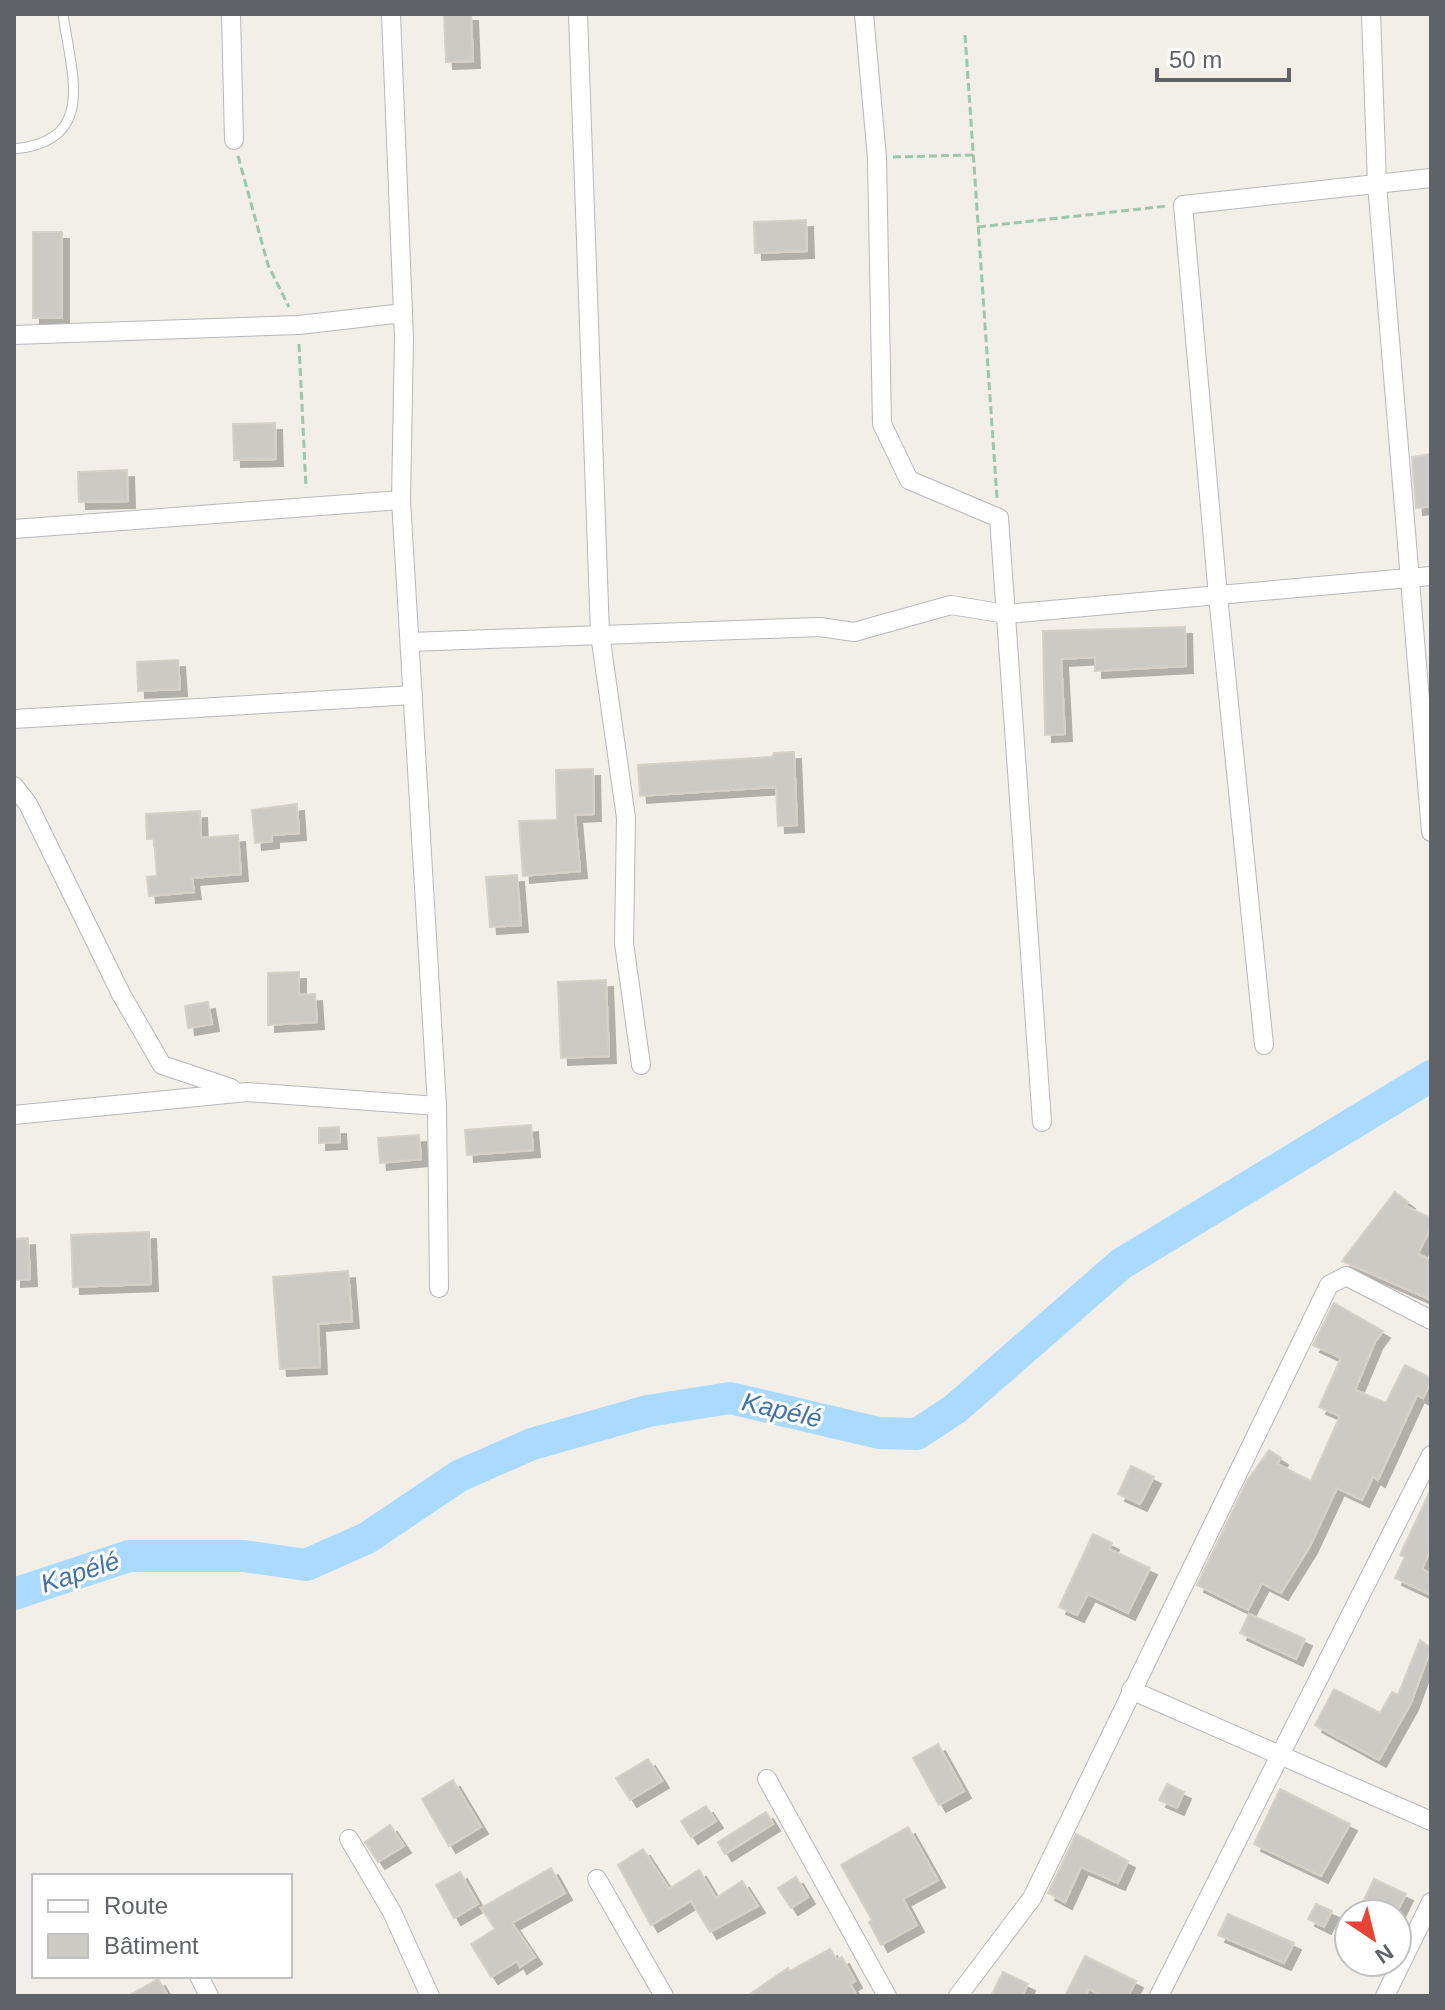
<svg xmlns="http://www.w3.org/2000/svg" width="1445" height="2010" viewBox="0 0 1445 2010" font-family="Arial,sans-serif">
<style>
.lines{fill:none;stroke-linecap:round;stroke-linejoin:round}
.river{stroke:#aadaff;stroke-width:32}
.building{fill:#cccac5;stroke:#d6d1c6;stroke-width:2;filter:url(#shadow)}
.lane-casing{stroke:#b5b8bc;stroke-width:11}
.street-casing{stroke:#b5b8bc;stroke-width:20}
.path{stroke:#9cc7a9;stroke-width:3;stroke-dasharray:8 4;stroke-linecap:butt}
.lane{stroke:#fff;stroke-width:9}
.street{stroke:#fff;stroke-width:18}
.labels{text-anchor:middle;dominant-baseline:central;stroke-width:6;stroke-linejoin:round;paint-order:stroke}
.water-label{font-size:26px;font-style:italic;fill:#4174aa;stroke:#fff}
</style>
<defs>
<filter id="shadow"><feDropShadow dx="7" dy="7" stdDeviation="0" flood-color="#0004"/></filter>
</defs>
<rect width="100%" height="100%" fill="#f1efe8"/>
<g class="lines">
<polyline class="river" points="14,1594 129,1556 244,1556 306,1565 367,1538 459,1476 532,1444 648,1411 730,1398 879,1433 917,1434 955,1409 1121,1264 1431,1076"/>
</g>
<g class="building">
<polygon points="444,14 471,14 473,61 446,62"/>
<polygon points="806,220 807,251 755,253 754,222"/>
<rect x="33" y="232" width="29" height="86"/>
<polygon points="275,423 276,459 234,460 233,424"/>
<polygon points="1431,454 1431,506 1416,508 1412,457"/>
<polygon points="127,470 128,501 79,502 78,472"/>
<polygon points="1185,627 1186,666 1095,671 1095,657 1061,659 1065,734 1045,735 1043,631"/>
<polygon points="178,660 180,689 138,691 137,662"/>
<polygon points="794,752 797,825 778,826 776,787 640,796 638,765 772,757 774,753"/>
<polygon points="593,769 594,814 575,815 580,871 523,876 519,821 557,820 556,770"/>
<polygon points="297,804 299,833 272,835 272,841 255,843 252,810"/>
<polygon points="200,811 201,838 238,835 241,874 192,878 194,892 149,896 147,877 157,876 154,839 147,839 146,814"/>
<polygon points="517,875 521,925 490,927 486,877"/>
<polygon points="299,972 299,995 315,994 317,1022 268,1025 268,973"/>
<polygon points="606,980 609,1056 561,1058 558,982"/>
<polygon points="208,1002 212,1024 188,1028 185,1006"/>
<polygon points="531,1125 533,1150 467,1155 465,1130"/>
<polygon points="339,1127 340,1142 319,1143 319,1128"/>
<polygon points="419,1135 421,1159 380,1163 378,1138"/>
<polygon points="1395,1192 1408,1202 1405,1206 1431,1218 1431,1227 1418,1254 1431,1260 1431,1300 1342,1261"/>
<polygon points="149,1232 151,1284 73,1287 71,1235"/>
<polygon points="28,1238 30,1279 14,1280 14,1239"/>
<polygon points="348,1271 352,1321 318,1324 320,1367 280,1369 273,1277"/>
<polygon points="1334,1303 1383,1331 1375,1342 1355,1390 1386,1403 1405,1365 1431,1378 1431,1382 1423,1398 1417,1395 1378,1480 1373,1477 1362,1500 1337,1488 1310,1546 1281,1593 1262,1583 1248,1610 1197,1585 1247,1481 1269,1450 1281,1458 1277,1464 1311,1481 1340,1416 1319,1407 1341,1358 1313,1345"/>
<polygon points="1131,1466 1154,1477 1140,1504 1118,1494"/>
<polygon points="1431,1489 1431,1548 1422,1569 1431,1574 1431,1595 1395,1578 1405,1557 1400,1555"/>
<polygon points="1093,1534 1112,1543 1109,1549 1150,1568 1128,1613 1088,1594 1077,1615 1059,1607"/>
<polygon points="1249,1614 1305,1639 1296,1659 1240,1633"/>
<polygon points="1420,1640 1431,1648 1411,1703 1379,1760 1315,1725 1334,1689 1380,1713 1392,1692 1398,1695"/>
<polygon points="938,1744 964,1791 939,1805 913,1758"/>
<polygon points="648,1759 662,1781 630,1800 616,1778"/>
<polygon points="453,1780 481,1827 449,1846 422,1799"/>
<polygon points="1167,1784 1184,1792 1177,1808 1159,1800"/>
<polygon points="1280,1789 1350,1824 1321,1876 1254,1844"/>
<polygon points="706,1806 716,1821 691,1837 681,1821"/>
<polygon points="766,1812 773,1824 725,1854 718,1842"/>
<polygon points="390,1825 404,1846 378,1862 365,1842"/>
<polygon points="908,1827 938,1880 903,1899 917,1925 881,1945 869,1922 872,1920 841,1865"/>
<polygon points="1076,1834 1128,1861 1118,1883 1081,1867 1065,1902 1048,1893"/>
<polygon points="643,1849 669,1889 699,1870 716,1898 742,1881 758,1906 710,1932 691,1901 651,1925 618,1865"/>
<polygon points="551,1868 565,1893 512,1923 535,1957 520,1967 517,1961 491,1977 471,1944 495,1929 481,1908"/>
<polygon points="460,1872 478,1904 454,1918 436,1885"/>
<polygon points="796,1877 808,1897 791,1908 778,1888"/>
<polygon points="1374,1879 1406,1894 1396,1914 1357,1914"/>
<polygon points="1316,1904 1332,1911 1324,1927 1308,1919"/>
<polygon points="1228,1914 1294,1943 1284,1963 1218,1935"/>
<polygon points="830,1949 837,1960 842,1957 855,1981 850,1984 857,1996 747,1996 788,1968 790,1971"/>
<polygon points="1085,1956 1136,1981 1128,1996 1103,1996 1089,1989 1085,1996 1065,1996"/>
<polygon points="1003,1972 1028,1984 1022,1996 991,1996"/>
<polygon points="158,1979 168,1996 128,1996"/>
</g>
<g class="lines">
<g class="lane-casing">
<path id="lane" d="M14,149c84,-8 57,-75 49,-135"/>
</g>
<g class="street-casing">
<g id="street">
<polyline points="231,14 234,140"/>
<polyline points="391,14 404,338 401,500 437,1106 439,1288"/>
<polyline points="578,14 600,634 626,818 624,943 641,1065"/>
<polyline points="864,14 877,158 882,424 909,480 999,518 1042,1122"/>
<polyline points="1371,14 1377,184 1431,832"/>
<polyline points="14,335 299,325 403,313"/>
<polyline points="14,529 401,500"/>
<polyline points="410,642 820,627 854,632 951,605 1006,614 1431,576"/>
<polyline points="14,719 413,695"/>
<polyline points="14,786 28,804 121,994 162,1065 231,1088"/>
<polyline points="1264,1045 1218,596 1183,205 1431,178"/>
<polyline points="14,1115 247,1092 437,1106"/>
<polyline points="1131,1690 1431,1821"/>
<polyline points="767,1779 887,1996"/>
<polyline points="349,1839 392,1912 430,1996"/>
<polyline points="597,1879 664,1996"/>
<polyline points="199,1976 209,1996"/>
<polyline points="958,1996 1032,1898 1329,1285 1346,1276 1431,1320"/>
<polyline points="1159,1996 1431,1455"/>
<polyline points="1385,1996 1431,1902"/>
</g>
</g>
<g class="path">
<polyline points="965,35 997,498"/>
<polyline points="238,156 268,265 289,307"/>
<polyline points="893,157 973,155"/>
<polyline points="978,227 1167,206"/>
<polyline points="299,344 306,488"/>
</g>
<use href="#lane" class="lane"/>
<use href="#street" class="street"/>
</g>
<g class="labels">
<g class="water-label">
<text transform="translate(782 1410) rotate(13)">Kapélé</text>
<text transform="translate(80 1572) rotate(-18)">Kapélé</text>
</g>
</g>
<rect width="1445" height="2010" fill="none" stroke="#5f6368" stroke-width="32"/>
<rect x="32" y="1874" width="260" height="104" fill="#ffffff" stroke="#bfc1c3" stroke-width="2"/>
<rect x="48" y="1900" width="40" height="12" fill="#ffffff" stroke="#bfc1c3" stroke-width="2"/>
<text x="104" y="1914" font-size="24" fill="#5f6368">Route</text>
<rect x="48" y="1934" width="40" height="24" fill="#cccac5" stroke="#bfc1c3" stroke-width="2"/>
<text x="104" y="1954" font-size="24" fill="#5f6368">Bâtiment</text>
<g transform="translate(1373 1938) rotate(145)"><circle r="38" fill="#ffffff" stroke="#bfc1c3" stroke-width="2"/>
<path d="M0-6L14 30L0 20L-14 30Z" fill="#ea4335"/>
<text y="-12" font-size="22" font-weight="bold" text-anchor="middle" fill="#5f6368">N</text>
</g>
<path d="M1157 68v12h132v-12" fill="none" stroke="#5f6368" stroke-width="4"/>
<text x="1169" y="68" font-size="24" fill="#5f6368" stroke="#ffffff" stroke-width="6" paint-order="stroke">50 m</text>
</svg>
